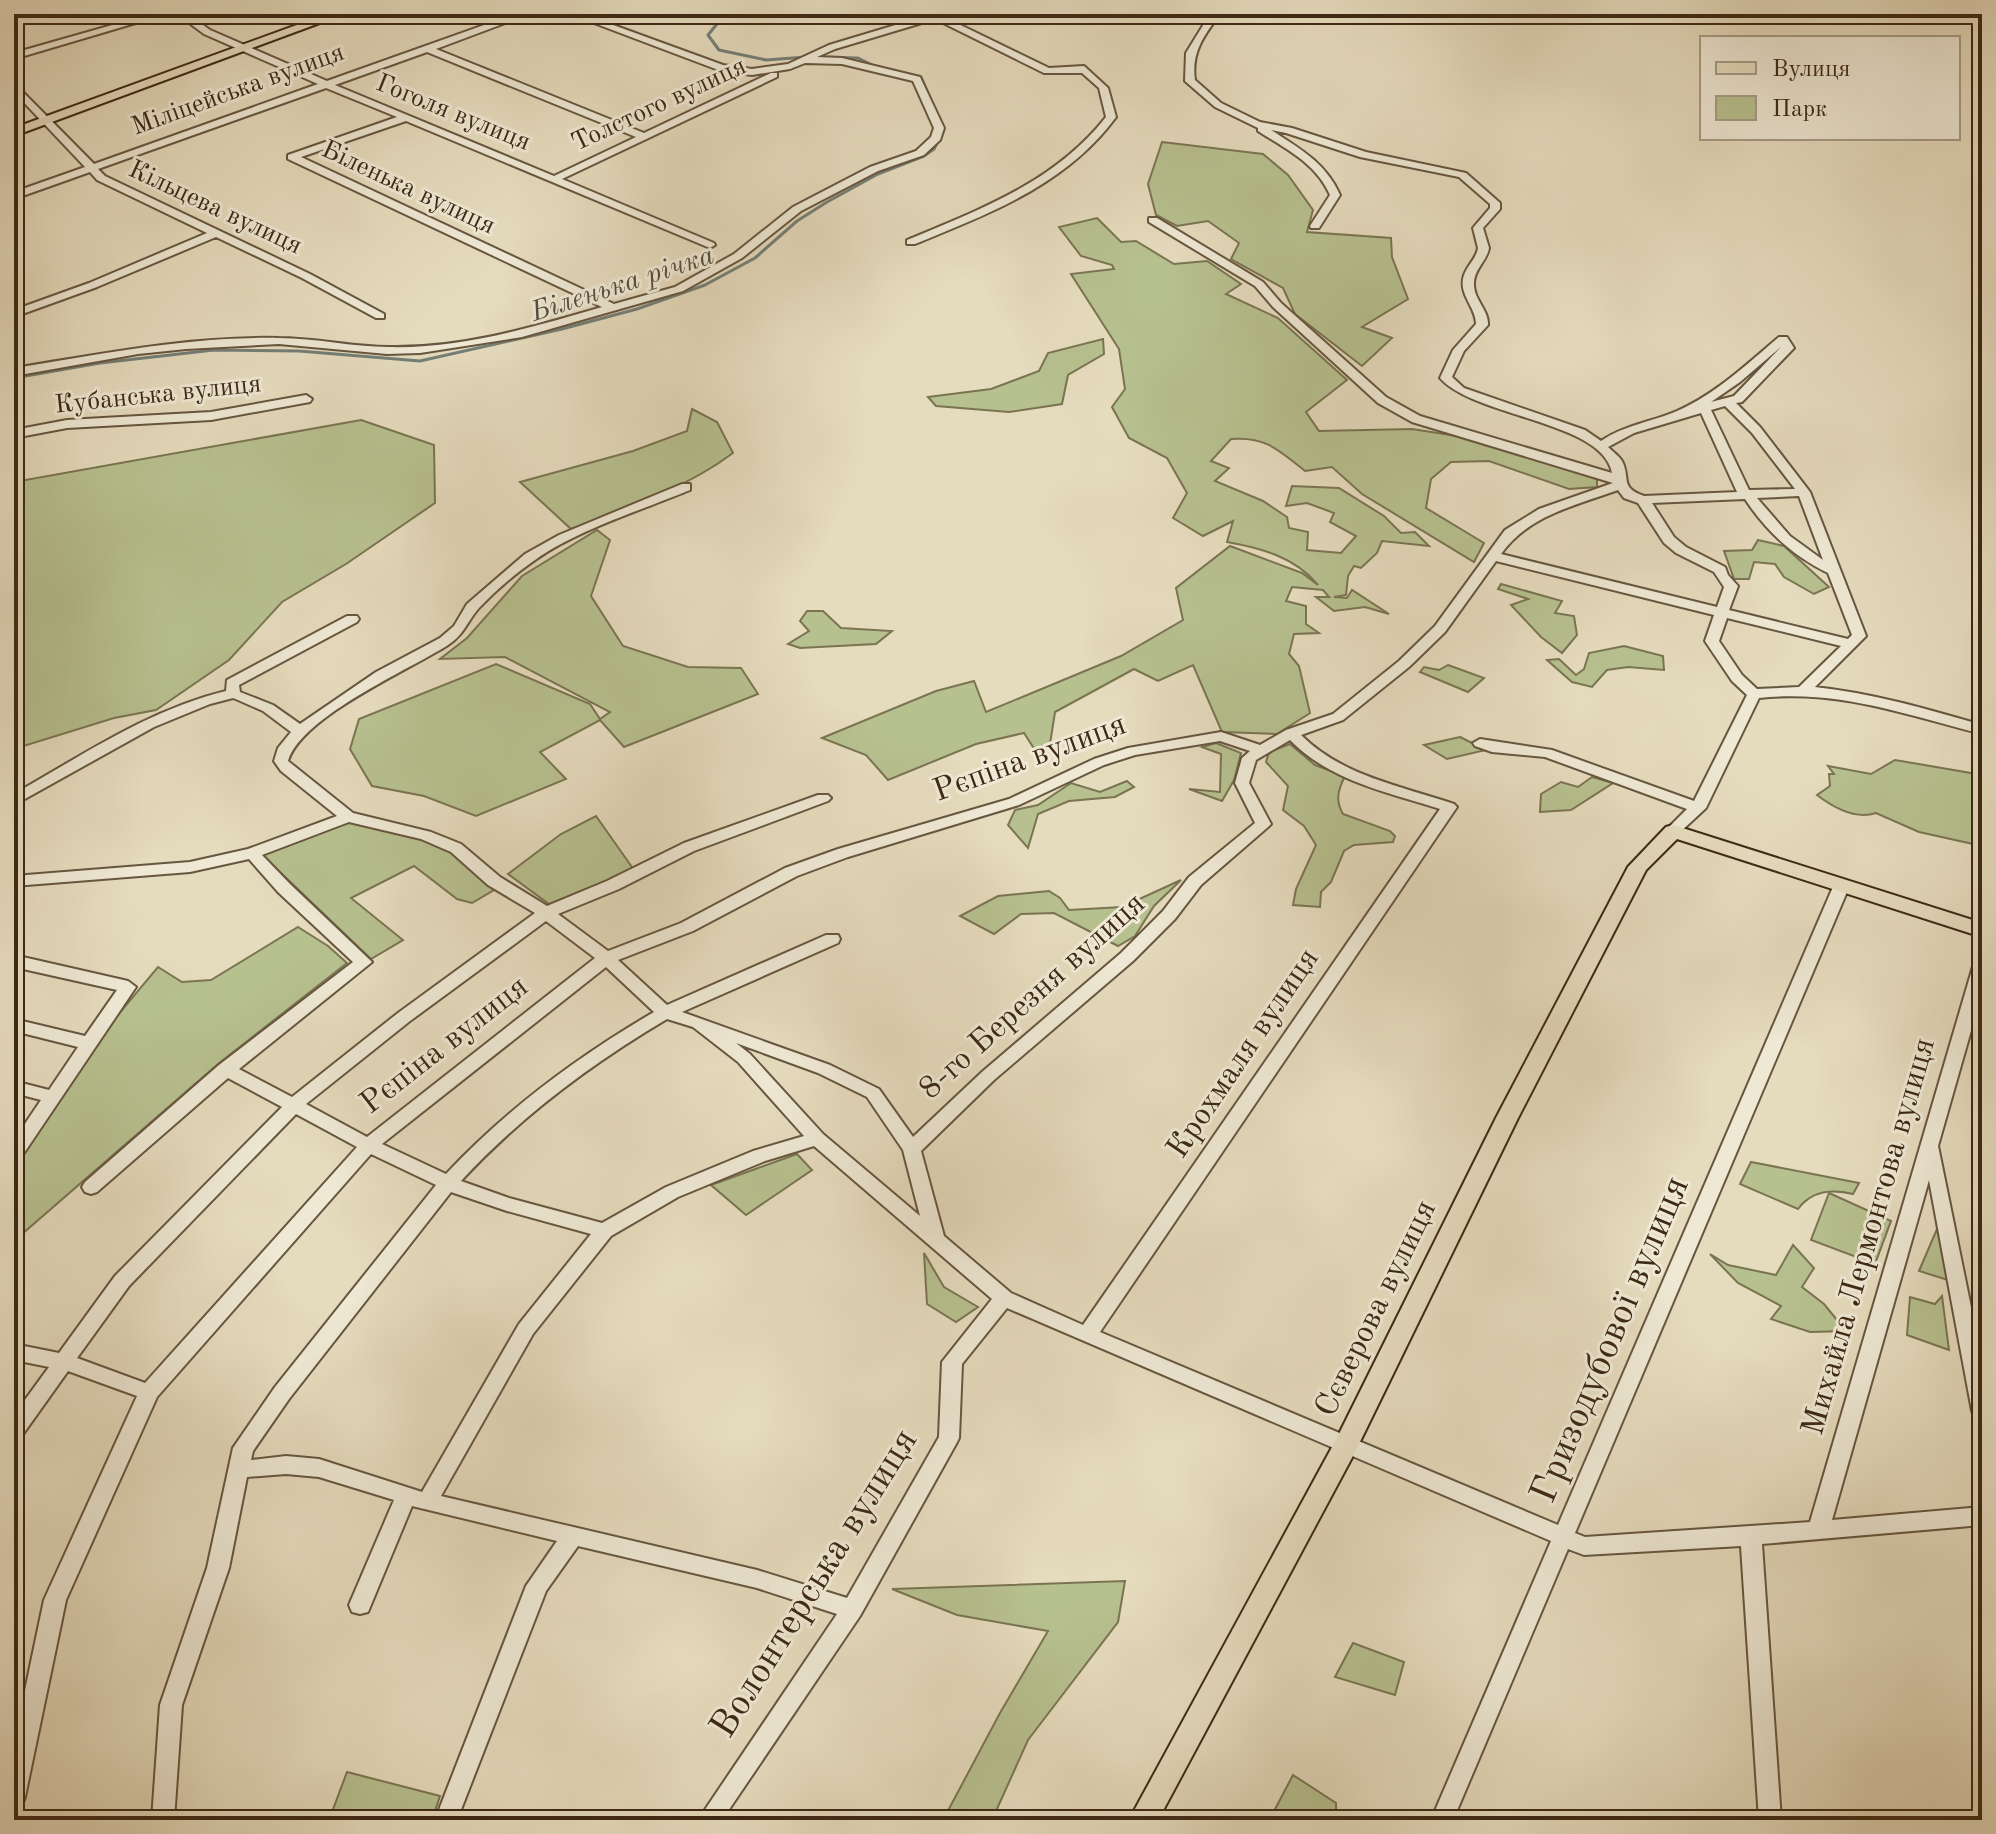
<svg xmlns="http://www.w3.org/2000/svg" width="1996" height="1834" viewBox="0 0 1996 1834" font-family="'Old Standard TT',serif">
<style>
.green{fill:#b7c08f;stroke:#7a7452;stroke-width:2}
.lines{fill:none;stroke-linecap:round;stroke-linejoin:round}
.stream{stroke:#747f77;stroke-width:3}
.minor-casing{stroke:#67563f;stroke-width:4}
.major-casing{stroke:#3d2915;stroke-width:4}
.minor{fill:#eee8d4;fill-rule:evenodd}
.major{fill:#e5dbbd;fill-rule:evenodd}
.labels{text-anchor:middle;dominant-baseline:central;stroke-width:6;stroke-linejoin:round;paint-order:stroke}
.far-street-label{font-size:26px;fill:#3d2915;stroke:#eee8d4}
.far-water-label{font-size:28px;font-style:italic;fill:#544d3e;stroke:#eee8d4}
.street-label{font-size:32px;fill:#3d2915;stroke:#eee8d4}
.near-street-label{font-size:38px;fill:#3d2915;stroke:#eee8d4}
</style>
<rect width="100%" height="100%" fill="#e5dbbd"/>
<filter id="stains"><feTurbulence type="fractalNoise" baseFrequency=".0025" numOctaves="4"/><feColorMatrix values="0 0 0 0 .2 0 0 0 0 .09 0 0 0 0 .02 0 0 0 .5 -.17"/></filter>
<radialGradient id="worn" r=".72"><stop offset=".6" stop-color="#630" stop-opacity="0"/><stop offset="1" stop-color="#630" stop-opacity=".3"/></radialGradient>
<g class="green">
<polygon points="1162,142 1263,154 1288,175 1313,210 1307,232 1391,238 1392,257 1408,299 1362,327 1392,338 1362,366 1295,314 1283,288 1231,259 1239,243 1208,221 1177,226 1156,215 1148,184"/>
<path d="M1097,218l24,24 15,-1 38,23 33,-3 34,23 -15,10 52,24 69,62 -41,32 13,19 93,-2 58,9 127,41v8l-28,2 -80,-28 -38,1 -20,17 -5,29 58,35 -10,19 -112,-68 -30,-27 -27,4c-26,-21 -40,-35 -74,-32l-20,22 18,7 -14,13 48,20 24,16 2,11 19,4 -1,18 34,3 15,-17 -26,-14 4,-9 -27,-10 -21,3 6,-20 47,2 45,28 17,17 14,-1 14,14 -47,-5 -5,12 -16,15 -7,-2 -6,10 -2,19 -12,2 13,1 5,-8 37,24 -24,-7 -31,4 -18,-14h13l-6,-7 -31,-3 -6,14 20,5v18l13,9 -25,1 -5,20 10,12 11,47 -33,21 -55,-2 -29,-67 -35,16 -24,-12 -79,43 -5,32 -15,6 -11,-17 -48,11 -88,36 -22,-25 -44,-17 114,-47 38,-10 12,31 135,-56 62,-36 -7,-32 54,-42 72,27 16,12c-23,-28 -57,-37 -91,-43l6,-21 -30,15 -30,-18 14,-25 -20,-35 -38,-20 -17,-31 13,-18 -6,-40 -48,-75 43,-5 -2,-4 -31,-9 -22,-29z"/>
<polygon points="1103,339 1104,354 1068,375 1062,404 1009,412 936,406 928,397 991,389 1039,371 1048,353"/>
<path d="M692,409l25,13 16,31c-48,36 -106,55 -162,76l-51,-47 113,-31 54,-20z"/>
<polygon points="361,420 434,445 435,503 346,564 282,602 229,660 156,710 114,718 14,749 14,482"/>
<polygon points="597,530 610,540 591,596 623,646 688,667 741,668 758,694 624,747 600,720 540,752 566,779 476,816 424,796 372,786 350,749 359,719 496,664 590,704 600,719 610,712 505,657 440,659 467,638 522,576"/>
<polygon points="1758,540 1784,546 1829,587 1814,594 1784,577 1775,564 1754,562 1749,579 1734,579 1724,551 1752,550"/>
<polygon points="1501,584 1562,601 1555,613 1574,616 1577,635 1562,653 1541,637 1511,605 1528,599 1498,589"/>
<polygon points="807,611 823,611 841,628 892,631 876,644 800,648 788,644 809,631 800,621"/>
<polygon points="1624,646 1663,656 1664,670 1628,667 1607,670 1592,687 1572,682 1547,660 1559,659 1576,675 1584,669 1589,653"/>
<polygon points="1448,665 1484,678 1468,692 1420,672 1424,667 1439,670"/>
<polygon points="1460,737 1486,750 1447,759 1424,745"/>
<path d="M1976,739l6,2v105l-63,-14 -43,-19c-21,7 -42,-5 -59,-18l13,-9 -1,-12h5l-6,-8 43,8 24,-14 82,14z"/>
<polygon points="1216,743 1241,753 1234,780 1222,801 1189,789 1220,792 1221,754 1202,747"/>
<path d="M1290,744l25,21 30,11c-7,14 -10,24 -2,38l47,17 5,5 -2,6 -39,3 -10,6 -13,31 -10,10 -1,15 -27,-2 3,-16 20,-44 -12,-19 -21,-16 5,-24 -22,-24 3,-10z"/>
<polygon points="1592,777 1613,783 1571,810 1540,812 1541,794 1561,782 1578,787"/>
<polygon points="1127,781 1134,787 1115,797 1069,801 1038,814 1028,848 1008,825 1015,810 1038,805 1071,783 1100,792"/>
<polygon points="596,816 634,870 549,904 508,874 561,834"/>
<polygon points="347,821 422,838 451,852 494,890 472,903 457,899 414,866 351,898 403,940 371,959 260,853"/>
<polygon points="1181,880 1154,906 1135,936 1118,946 1054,913 1021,914 994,934 960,916 998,896 1049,891 1060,898 1069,910 1122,907"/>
<polygon points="298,927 328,946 347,963 218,1064 14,1241 14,1139 158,967 182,982 211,980"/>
<polygon points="797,1154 812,1170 746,1215 711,1185"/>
<path d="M1751,1162l108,21 -6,11c-21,-5 -41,-4 -55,15l-58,-25z"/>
<polygon points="1829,1193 1891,1221 1875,1264 1811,1240"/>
<polygon points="1940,1222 1951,1281 1919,1271"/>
<polygon points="1793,1245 1814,1268 1802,1287 1824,1304 1846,1331 1810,1332 1771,1319 1781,1306 1738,1283 1710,1254 1728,1265 1776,1275"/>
<polygon points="924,1253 944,1287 978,1307 956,1322 927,1304"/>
<polygon points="1942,1296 1949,1350 1907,1335 1910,1297 1935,1304"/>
<polygon points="1125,1581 1118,1622 1028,1740 992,1820 943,1820 1000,1713 1048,1631 957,1615 892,1589"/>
<polygon points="1353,1643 1404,1662 1395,1695 1335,1677"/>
<polygon points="347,1772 440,1796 432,1820 329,1820"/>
<polygon points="1293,1775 1336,1803 1336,1820 1238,1820 1273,1813"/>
</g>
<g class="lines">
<g class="stream">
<polyline points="725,14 708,35 719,50 766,60 806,57"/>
<polyline points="815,57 858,58 876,67"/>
<polyline points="907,74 921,77 940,122"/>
<polyline points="14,378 100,363 214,350 299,351 420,361 562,329 637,309 705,285 755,258 797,221 827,202 878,174 924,156 934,149 938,141"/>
</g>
<g class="minor-casing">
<g id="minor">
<polygon points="151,14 166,14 14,59 14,53"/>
<path d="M177,14h11l22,16 117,51 188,-67h14l-93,35 208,84 127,-60h6v4l-215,102 152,64 1,2 -5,3 -304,-127 -105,36 313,147 61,-17 59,-33 59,-47 77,-40 46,-16 15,-14 3,-9 -21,-47 -71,-17 -37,-1 -15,6 -38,6 -31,-4 -151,-57h13l140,51 29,4 36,-5 41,-19 103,-31h16l-4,3 105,51 35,-2 24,22 8,29c-50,68 -126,96 -201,127h-8v-4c74,-31 148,-58 199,-123l-7,-29 -17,-15h-38l-109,-54 -100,30 -18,8 25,1 78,19 24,51 -4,12 -16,15 -46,16 -77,40 -59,47 -59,33 -161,46 -102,16 -33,1 -108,-10 -93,5 -48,5 -124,22v-8c87,-14 176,-32 265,-30 37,0 73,9 109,9 73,2 145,-20 214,-40l-314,-148v-4l109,-38 -71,-29 -228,81 7,7 205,98 74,40v4h-8l-74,-40 -86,-41 -119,50 -83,30v-7l75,-27 118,-50 -110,-53 -7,-8 -76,27v-7l71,-25 -71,-75v-9l80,81 224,-80 -114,-50zM427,52l209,85 -82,39 -219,-91z"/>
<path d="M1210,14h10c-16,21 -29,39 -25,66l26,23 39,19 32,6 74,24 100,21 34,30v6l-17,19 6,20c-2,13 -15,21 -15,35 -1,16 15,27 14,42l-24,26 -12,26 12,11 121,42 16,11c23,-16 51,-19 76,-30 39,-17 70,-47 102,-74h8l7,11 -2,2 -50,52 -6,1 24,24 50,65 56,144 -51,51c57,6 112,22 167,38v9c-75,-19 -144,-45 -223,-36l-53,110 -28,26h-10l-3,-3 22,-22 -142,-52 -53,-5 -17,-6 -2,-3 7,-4 72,11 142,51 53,-106 -15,-14 -27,-40 9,-26 -218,-54 -51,71 -36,35 -66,53 -42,15c41,41 100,51 153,69l3,3 -357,525 458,193 275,-638 8,-5 8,5 -274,646 10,4 225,-15 164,-559 8,-6v35l-44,154 44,215v58l-7,-2 -3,-6 -43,-231 -97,340 150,-13v18l-220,19 19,276h-22l-18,-274 -157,9 -16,-6 -115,271h-22l120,-279 -544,-233 -45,56 -3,74 -3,6 -96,172 -138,204h-24l139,-206 -80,-26 -179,-42 -32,45 -89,229h-22l91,-234 31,-45 -145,-35 -44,106 -8,2 -8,-2 -3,-7 45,-105 -75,-23 -33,-3 -39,3 -18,91 -47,137 -8,115h-22l8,-115 47,-137 26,-120 42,-61 161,-202 -65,-31 -214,243 -91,203 -41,197 -3,8 -8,3v-65l30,-143 93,-204 -69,-25 -47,66 -7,2v-24l35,-48 -35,-7v-16l45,9 56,-77 167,-169 -54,-29 -131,114 -6,2 -6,-2 -3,-5 3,-5 134,-117 134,-103 -75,-70 -29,-33 -59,13 -176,14v-10l176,-14 58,-13 89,-33 -56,-45 -7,-10 4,-13 13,-16 -28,-21 -25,-11 -5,-2 -23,6 -56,23 -140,78v-11c69,-39 134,-84 212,-103l1,-11 120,-64h10l2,3 -2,3 -118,63 1,7 33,13 27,19 76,-52 64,-34 14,-12 13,-22 58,-50 34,-19 123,-51h8v6c-48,20 -113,40 -155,70 -19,13 -40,31 -56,48 -11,12 -15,27 -31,37 -39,25 -146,71 -160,116l65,52 78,19 30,12 39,33 47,29 60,-25 77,-38 134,-48h10l3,3 -3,3 -134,50 -75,38 -61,25 50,37 73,-28 104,-55 53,-19 171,-50 85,-40 34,-11 93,-16 39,13 26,-15 47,-16 66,-53 36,-35 70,-96 34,-21 74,-26 -201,-61 -34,-19 -105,-96 -18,-21 -106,-64v-4h8l106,64 18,21 105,94 34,19 192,57c-9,-52 -138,-56 -172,-95l13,-28 23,-26c0,-16 -16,-28 -13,-45 2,-12 13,-19 15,-31l-5,-20 17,-20v-4l-31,-27 -99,-20 -74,-24 -15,-3c28,18 55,33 69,65l-21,33h-8l-1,-2 20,-31c-14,-32 -44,-46 -72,-64v-3l-43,-21 -30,-26 1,-28zM1781,347l-47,49 -23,6 29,-20zM1725,406l27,27 43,56 -46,1 -38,-80zM1701,413l36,79 -93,4c-25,-9 -13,-17 -22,-35 -3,-5 -10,-10 -14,-14l26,-14zM1618,490l6,8 14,5 26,40 12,10 38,19 10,15 -7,20 -216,-53c28,-39 73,-48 117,-64zM1799,496l24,64 -33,-24 -33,-38zM1745,499c21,32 48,57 83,74l24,62 -4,4 -119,-29 9,-24 -10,-11 -3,-8 -39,-20 -12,-10 -22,-34zM1727,618l114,28 -42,41 -42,2 -15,-14 -23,-34zM1290,740c40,41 97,52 150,69l-357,516 -72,-32 -67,-57 -23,-85 73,-71 139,-119 42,-42 26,-34 67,-58 3,-3 -22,-41 7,-23zM1220,741l30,10 -8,7 -7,25 20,40 -66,54 -26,34 -42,42 -139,119 -69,65 -34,-48 -49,-24 -148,-53 156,-69 2,-4 -2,-4h-12l-159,70 -49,-45 75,-29 104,-55 51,-19 171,-52 85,-40 31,-10zM349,822l72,17 30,13 37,33 47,28 -137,100 -106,84 -53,-28 133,-107 -82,-78 -28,-29zM546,921l49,37 -228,179 -61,-33 104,-83zM606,967l48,45c-77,45 -147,97 -208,162l-64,-30zM667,1019l26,8 45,35 66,74 -51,15 -87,36 -64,36 -93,-25 -48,-17c60,-65 130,-117 206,-162zM736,1043l82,30 49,24 36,53 17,66 -97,-82 -73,-80zM296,1114l61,33 -212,236 -68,-25 52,-72zM814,1146l178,153 -50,63 -3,75 -92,161 -90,-28 -316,-74 92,-162 78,-98 67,-39 87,-36zM451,1192l56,19 84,23 -72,90 -97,168 -103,-33 -33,-3 -35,4 2,-9 36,-52z"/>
<polygon points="306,395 312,399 310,402 211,420 67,428 14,438 14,430 67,420 211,412"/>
<polygon points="14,955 128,981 136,987 20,1159 14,1161 14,1140 41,1100 14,1093 14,1081 49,1090 78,1047 14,1031 14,1019 85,1036 117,990 14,967"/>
</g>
</g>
<g class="major-casing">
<g id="major">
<polygon points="327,14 344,14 14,136 14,128"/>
<polygon points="1673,825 1982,923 1982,937 1677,839 1646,870 1518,1118 1355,1452 1158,1820 1129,1820 1337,1438 1496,1118 1628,867 1666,827"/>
</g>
</g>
<use href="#minor" class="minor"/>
<use href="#major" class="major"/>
</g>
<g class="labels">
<g class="far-street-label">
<text transform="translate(238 90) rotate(-20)">Міліцейська вулиця</text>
<text transform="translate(659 105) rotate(-25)">Толстого вулиця</text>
<text transform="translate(453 113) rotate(22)">Гоголя вулиця</text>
<text transform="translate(408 188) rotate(25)">Біленька вулиця</text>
<text transform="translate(215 208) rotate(25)">Кільцева вулиця</text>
<text transform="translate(158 395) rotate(-6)">Кубанська вулиця</text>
</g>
<g class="far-water-label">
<text transform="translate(623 285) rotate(-18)">Біленька річка</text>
</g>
<g class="street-label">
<text transform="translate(1030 759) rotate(-20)">Рєпіна вулиця</text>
<text transform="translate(1033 997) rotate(-42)">8-го Березня вулиця</text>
<text transform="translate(445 1046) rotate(-38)">Рєпіна вулиця</text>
<text transform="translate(1244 1054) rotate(-56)">Крохмаля вулиця</text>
<text transform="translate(1870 1237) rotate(-74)">Михайла Лермонтова вулиця</text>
<text transform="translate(1377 1309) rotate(-64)">Сєверова вулиця</text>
</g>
<g class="near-street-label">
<text transform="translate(1611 1340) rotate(-67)">Гризодубової вулиця</text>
<text transform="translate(815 1584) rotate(-58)">Волонтерська вулиця</text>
</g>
</g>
<rect width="1996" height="1834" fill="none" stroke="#e5dbbd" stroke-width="48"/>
<rect x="16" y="16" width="1964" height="1802" fill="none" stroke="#3d2915" stroke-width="4"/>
<rect x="24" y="24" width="1948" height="1786" fill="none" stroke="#3d2915" stroke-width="2"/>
<rect x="1700" y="36" width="260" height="104" fill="#eee8d4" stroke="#a79c88" stroke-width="2"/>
<rect x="1716" y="62" width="40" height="12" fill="#e5dbbd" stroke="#a79c88" stroke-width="2"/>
<text x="1772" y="76" font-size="24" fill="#3d2915">Вулиця</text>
<rect x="1716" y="96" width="40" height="24" fill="#b7c08f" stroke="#a79c88" stroke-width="2"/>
<text x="1772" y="116" font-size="24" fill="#3d2915">Парк</text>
<rect width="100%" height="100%" filter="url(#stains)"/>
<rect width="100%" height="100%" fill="url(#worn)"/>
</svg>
